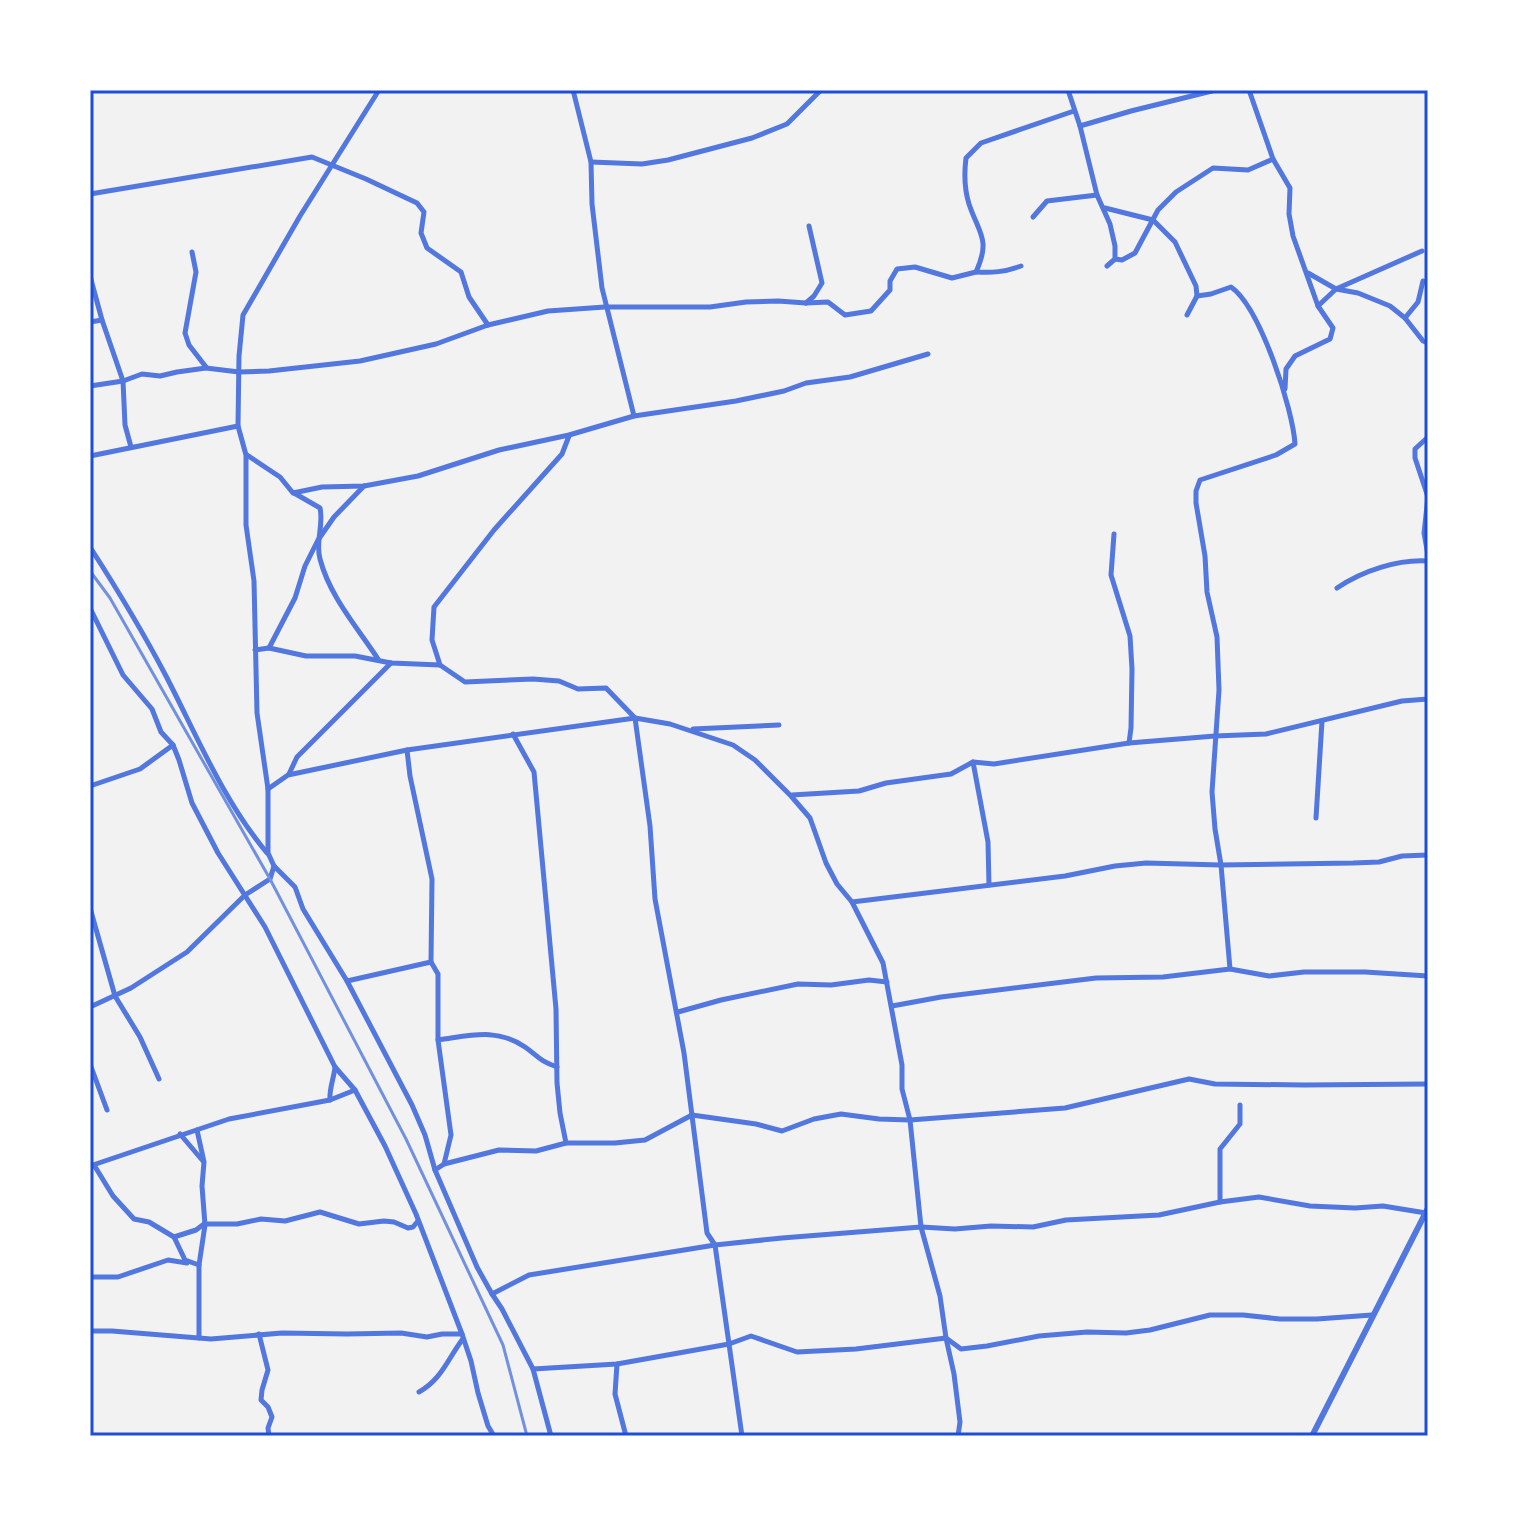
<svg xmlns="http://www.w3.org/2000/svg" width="1518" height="1526" viewBox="0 0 1518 1526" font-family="Signika,sans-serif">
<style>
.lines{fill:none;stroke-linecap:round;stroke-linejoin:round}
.minor{stroke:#5277de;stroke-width:5}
.tertiary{stroke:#5277de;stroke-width:6}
.rail{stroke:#7290e2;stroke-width:3}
.neatline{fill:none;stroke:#1d4ed8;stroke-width:3}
</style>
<rect width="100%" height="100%" fill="#f2f2f2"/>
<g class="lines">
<g class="minor">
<polyline points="573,90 591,162 592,204 602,288 634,416"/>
<polyline points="1068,90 1080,126 1097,195 1110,224 1115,246 1115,259 1107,266"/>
<polyline points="1249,90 1273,159 1290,188 1289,214 1293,236 1318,306 1333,328 1330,339 1295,356 1286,369 1285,389"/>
<polyline points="1080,126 1131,111 1216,90"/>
<polyline points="591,162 642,164 668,160 752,138 787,124 821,90"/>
<polyline points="90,194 312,157 366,179 417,203 424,212 421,233 427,248 461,272 469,297 488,325"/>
<polyline points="1105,208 1153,220 1175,242 1196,286 1197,296 1187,315"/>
<polyline points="1033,217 1047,201 1097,195"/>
<polyline points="192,252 196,272 185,333 189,345 206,367"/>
<polyline points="1115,259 1122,260 1135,253 1158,210 1176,192 1213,168 1248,170 1273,159"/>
<path d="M976,272c17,1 28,0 45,-6"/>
<polyline points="1308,273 1336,289 1358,293 1390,306 1405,318"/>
<polyline points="90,276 102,320 123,381 125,425 131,447"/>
<polyline points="1423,281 1418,302 1405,318 1423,341 1428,343"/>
<polyline points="806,303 814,296 822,283 809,226"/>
<polyline points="1318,306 1336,289 1422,251"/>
<polyline points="90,322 102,320"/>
<path d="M90,386l33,-5 19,-7 18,2 17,-4 29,-4 33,4 30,-1 91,-10 76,-17 52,-19 60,-14 57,-4h105l36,-5 32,-1 28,2 22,-1 17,13 26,-4 19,-21v-9l7,-12 18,-2 37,11 24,-6c15,-33 3,-38 -7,-68 -5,-16 -5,-30 -3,-46l15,-15 93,-32"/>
<polyline points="1428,437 1415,449 1415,458 1428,497 1424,533 1428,555"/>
<polyline points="247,455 280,477 293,493 322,487 364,486 418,476 499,450 569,435 634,416 736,401 784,391 806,383 850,377 928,354"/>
<polyline points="90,456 238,426"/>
<path d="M294,493l26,15c4,17 -5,34 0,51 10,38 37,68 58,100"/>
<polyline points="1114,534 1111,575 1130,636 1132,669 1131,728 1129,743"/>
<path d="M90,547c27,42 53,85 76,129 31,60 57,124 101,177"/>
<path d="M1337,588c25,-17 61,-29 91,-27"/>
<polyline points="90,608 123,675 152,709 161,732 173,745 179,760 192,803 218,853 265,927 335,1067 355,1090 385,1146 416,1214 462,1334 471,1361 478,1393 488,1426 494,1436"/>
<polyline points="269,648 295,598 305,566 318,540 334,517 364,486"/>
<polyline points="255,650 269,648 306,656 355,656 391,663 440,665 465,682 533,679 559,681 578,689 606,688 635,718 650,826 655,899 684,1053 707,1233 715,1245 742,1436"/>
<polyline points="440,665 432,640 434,607 494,530 562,454 569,436"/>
<polyline points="693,729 779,725"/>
<polyline points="513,734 534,772 556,1009 557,1083 560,1113 566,1143"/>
<polyline points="407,750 410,776 432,879 431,962"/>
<polyline points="973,762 988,842 989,885"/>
<polyline points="289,774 297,757 391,663"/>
<polyline points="90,786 140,769 173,745"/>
<polyline points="268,789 288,775 407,750 635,718 670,724 733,745 755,760 791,796 810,818 826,863 837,884 852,902 883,963 902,1065 902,1089 910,1120 921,1227 940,1296 946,1338 954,1374 960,1422 958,1436"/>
<polyline points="792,795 859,791 886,783 951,774 973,762 994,764 1129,743 1215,736 1266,734 1402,701 1428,699"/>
<polyline points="1316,818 1322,721"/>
<polyline points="274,866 295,887 303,909 347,981 412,1105 425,1135 435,1170 477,1267 492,1294 502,1309 533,1369 551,1436"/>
<polyline points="852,902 1065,876 1115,866 1146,863 1221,865 1353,863 1379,862 1402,856 1428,855"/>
<polyline points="90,908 115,996 140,1037 159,1079"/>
<polyline points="1230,969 1269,976 1304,972 1365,972 1428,976"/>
<polyline points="347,981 431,962 438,974 438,1040 451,1135 444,1164"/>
<path d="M892,1006l49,-9 155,-19 67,-1 67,-8 -9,-104 -6,-36 -3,-37 7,-102 -2,-53 -10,-45 -2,-36 -9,-53v-12l4,-11 76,-25 19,-11c-2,-35 -35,-137 -64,-157l-20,7 -14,2"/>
<polyline points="90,1007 131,988 187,952 245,895 270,879 274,866 268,853 268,789 257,713 254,581 246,525 246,455 238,426 239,356 243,315 300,216 379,90"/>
<polyline points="678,1012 721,1000 798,984 831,985 869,980 887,982"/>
<path d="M438,1040c31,-4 58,-13 87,7 13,9 14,14 32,20"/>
<polyline points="90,1064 107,1110"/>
<path d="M330,1100c-1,-11 4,-22 5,-33"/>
<polyline points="197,1130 204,1162 202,1186 205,1225 199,1265 199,1338"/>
<polyline points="180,1134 203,1161"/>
<polyline points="94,1165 113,1196 134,1219 149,1222 174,1237 185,1260 199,1265"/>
<polyline points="90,1166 229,1119 330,1100 355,1090"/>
<polyline points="435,1170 444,1164 499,1150 536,1151 566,1143 615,1143 645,1140 692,1115 756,1124 782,1131 814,1119 841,1114 879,1119 910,1120 1065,1108 1189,1079 1215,1084 1304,1085 1428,1084"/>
<polyline points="1220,1202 1220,1149 1240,1124 1240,1105"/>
<polyline points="174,1237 196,1230 204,1224 237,1224 261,1219 285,1221 320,1212 359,1224 384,1221 394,1222 408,1228 413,1227 418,1221"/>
<polyline points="90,1277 118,1277 168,1260 187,1263"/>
<polyline points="492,1294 529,1275 715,1245 782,1238 921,1227 955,1229 991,1226 1033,1227 1066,1220 1159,1215 1220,1202 1259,1197 1310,1206 1355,1208 1383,1206 1426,1213"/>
<polyline points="90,1331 112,1331 211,1339 282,1333 347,1334 401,1333 427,1337 442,1334 462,1334"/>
<polyline points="259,1334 268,1370 262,1390 261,1400 268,1407 272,1417 268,1428 269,1436"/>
<polyline points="617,1364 615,1394 626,1436"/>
<polyline points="533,1369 617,1364 729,1344 751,1336 797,1352 856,1349 946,1338 961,1349 987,1346 1039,1336 1087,1332 1126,1333 1150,1330 1210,1315 1243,1315 1280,1319 1317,1319 1372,1315"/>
<path d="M419,1392c22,-12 29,-33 43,-52"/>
</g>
<polyline class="tertiary" points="1312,1436 1428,1208"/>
<polyline class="rail" points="90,571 110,598 270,879 406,1139 503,1345 527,1436"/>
</g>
<rect width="1518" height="1526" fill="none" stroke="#ffffff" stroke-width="184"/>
<rect x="92" y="92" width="1334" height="1342" class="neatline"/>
</svg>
